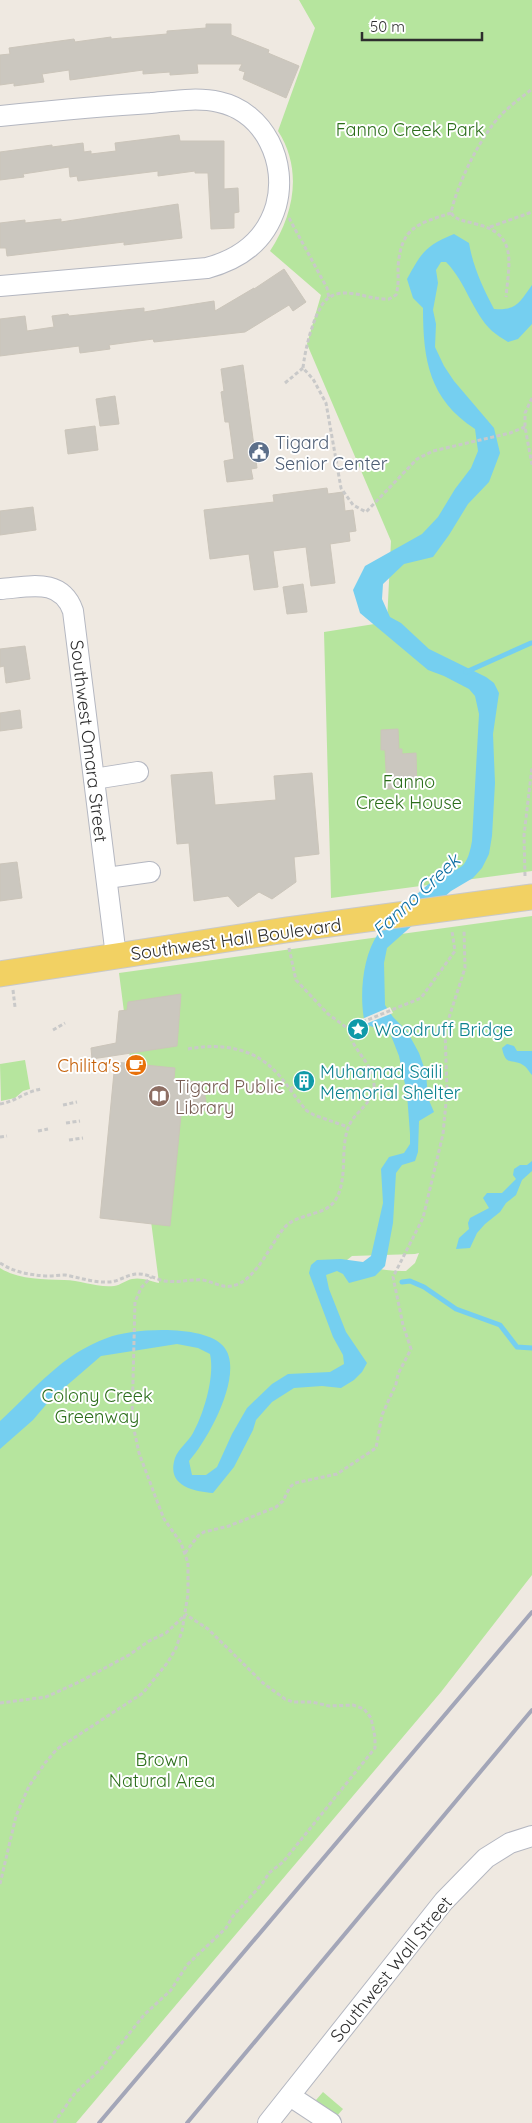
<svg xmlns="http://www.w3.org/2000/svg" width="532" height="2123" viewBox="0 0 532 2123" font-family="Quicksand,sans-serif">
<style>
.green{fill:#b6e59e;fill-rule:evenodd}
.water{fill:#75cff0}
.pier{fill:#efe9e1}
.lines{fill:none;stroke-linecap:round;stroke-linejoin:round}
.stream{stroke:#75cff0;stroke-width:5}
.building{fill:#cbc7bf;stroke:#cbc5ba}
.minor-casing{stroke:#b4b7c1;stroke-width:22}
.major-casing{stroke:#c9c9c9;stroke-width:27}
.path{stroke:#c9c9c9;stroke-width:3;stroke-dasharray:4 2.5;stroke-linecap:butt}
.minor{stroke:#fff;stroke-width:20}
.major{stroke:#f2d163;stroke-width:25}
.rail{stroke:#a3a6b8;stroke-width:4}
.labels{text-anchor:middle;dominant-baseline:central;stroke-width:4;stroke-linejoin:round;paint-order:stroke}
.park-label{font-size:18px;fill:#2c6e1b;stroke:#fff}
.service-label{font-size:18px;fill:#4e5e75;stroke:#fff;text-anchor:start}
.street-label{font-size:18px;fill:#2e2e2e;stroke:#fff}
.culture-label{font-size:18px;fill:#0d838f;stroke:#fff;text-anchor:start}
.food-label{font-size:18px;fill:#c56008;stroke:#fff;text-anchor:end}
.education-label{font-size:18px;fill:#785e54;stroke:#fff;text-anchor:start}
.water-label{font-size:19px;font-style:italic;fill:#0d6fa3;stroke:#fff}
</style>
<rect width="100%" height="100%" fill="#efe9e1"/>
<g class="green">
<path d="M299,0h233v871l-201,27 -7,-266 63,-10 4,-81 -84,-197 14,-49 -51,-44c24,-37 33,-81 8,-120l37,-103z"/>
<path d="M532,916v659l-91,117 -365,431h-76v-855c19,12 42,11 64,12 17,0 33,8 50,6 7,-1 12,-6 18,-7 9,-2 19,2 27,4l-40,-310zM419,1253l-4,10 -9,8c-22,1 -43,-6 -64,-7l10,-8 63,-2z"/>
<polygon points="25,1060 30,1089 23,1091 15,1098 1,1101 0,1064"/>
<polygon points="323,2092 343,2109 336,2117 316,2100"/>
</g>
<g class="water">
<path d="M454,234l15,9c4,24 14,45 25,66 22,2 26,-7 38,-24v39l-14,15 -10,3c-5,-3 -11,-7 -16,-11 -20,-19 -26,-49 -46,-69h-5l-5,8 2,13 -5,27 3,14 -1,23 9,19 10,15 40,47 6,25 -11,29 -21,22 -19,31 -16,22 -29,7 -21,20 -1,15 8,18 11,6 28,26 57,28 8,6 5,10 -6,41 2,49 -3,53 -3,18 -7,14 -9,10 -22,13 -64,57 -3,15 1,42 8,12 14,14 12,22 7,20 2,25 6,14 -15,9 -1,31 -3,9 -13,4 -6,8 -3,50 -8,43 -10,10 -26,7 -6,-9 -6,-3 -11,4 3,14 17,43 21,31 -5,9 -8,8 -13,8 -19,-2 -28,2 -22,14 -16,18 -3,10 -19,37 -21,26c-20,-2 -47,-7 -38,-35 3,-9 14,-17 18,-25 11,-20 22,-57 17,-79l-12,-6 -21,-4 -76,12 -51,44 -17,20 -33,29v-28c34,-31 62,-67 107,-83 25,-10 99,-14 117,9 21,26 -16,93 -35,114l3,14h14l11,-8 15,-33 15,-26 25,-24 16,-10 42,-2 14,-8 -1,-9 -10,-18 -24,-64 2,-8 6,-5 24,-1 22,3 8,-6 12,-53 -2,-34 8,-12 15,-4 6,-9v-10l-3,-40 -8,-38 -9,-23 -12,-8 -5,2 -8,-3c-6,-26 -3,-67 13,-90 8,-12 42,-44 55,-53 25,-16 33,-6 39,-40l7,-127 -4,-18 -6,-7 -25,-13 -16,-6 -68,-57 -7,-23 12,-24 57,-32 16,-17 17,-28 16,-21 7,-17 -3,-22c-46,-30 -52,-69 -52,-121l-10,-10 -6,-19c15,-27 18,-33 47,-45z"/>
<path d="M507,1044l7,2 3,5h15v24c-3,-3 -5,-8 -9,-10 -12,-7 -17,2 -21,-17z"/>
<polygon points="532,1161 532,1171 522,1180 516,1195 506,1203 500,1212 485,1224 477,1233 470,1248 456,1249 459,1238 469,1229 468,1223 470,1218 489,1208 483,1198 487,1193 502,1193 516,1179 513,1175 514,1169 520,1165 527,1165"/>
</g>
<polygon class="pier" points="390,1007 393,1013 363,1025 362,1019"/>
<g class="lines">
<g class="stream">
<polyline points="466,672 531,643"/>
<polyline points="402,1282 410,1281 424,1287 456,1309 500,1325 517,1347 532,1348"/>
</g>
</g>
<g class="building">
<polygon points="206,24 231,24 231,35 269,50 268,53 299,66 286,98 243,79 245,72 239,70 242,64 197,64 198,73 170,75 170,72 143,74 143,70 70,80 69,70 42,74 44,82 14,86 14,83 0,85 0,55 10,54 9,48 74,39 75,42 111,37 111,39 167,34 167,31 206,28"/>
<polygon points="179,135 180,141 224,141 224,189 238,188 239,212 234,213 234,228 211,229 208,173 195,173 195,171 158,176 158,171 78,181 77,176 70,177 69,167 23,174 24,177 0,180 0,152 52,145 52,147 83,143 84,152 91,151 91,154 116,151 115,143"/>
<polygon points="178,204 182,238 124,245 124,242 7,256 6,248 0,248 0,223 25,220 25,223 61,219 61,222"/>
<polygon points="284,269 306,302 293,311 289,305 245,332 154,342 153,339 109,345 110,349 80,353 79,346 0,356 0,319 25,316 27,331 54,327 52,316 68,314 69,316 144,308 144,312 214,301 215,311 254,288 254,289"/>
<polygon points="243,365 257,468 251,469 253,479 227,482 224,461 234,459 229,422 225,422 221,392 224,391 221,369"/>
<polygon points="115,396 119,424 100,426 96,399"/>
<polygon points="95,426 98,450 68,454 65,430"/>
<polygon points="327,488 328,494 343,492 345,511 353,510 356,531 349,532 350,541 330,544 335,583 311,586 306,547 273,551 278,587 254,590 249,554 210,559 204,510 274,502 273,495"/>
<polygon points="33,507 36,530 0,535 0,511"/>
<polygon points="303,584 307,612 287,614 283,587"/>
<polygon points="25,646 30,679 6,683 4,666 0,667 0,649"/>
<polygon points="20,710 22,728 0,731 0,713"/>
<polygon points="398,729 399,749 402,749 402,754 416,753 417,788 387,789 385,750 381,750 381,730"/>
<polygon points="212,772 215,805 276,800 274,776 312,773 319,854 294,857 296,882 272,899 259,892 238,907 228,896 194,901 189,843 177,844 171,775"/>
<polygon points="17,862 22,898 0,901 0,864"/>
<polygon points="181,994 177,1046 92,1059 91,1048 116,1043 119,1011 127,1010 128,1002"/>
<polygon points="115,1062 175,1068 174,1080 203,1082 207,1110 181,1115 170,1226 100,1218"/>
<polygon points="301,1073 310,1074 314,1083 308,1090 299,1088 295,1080"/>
</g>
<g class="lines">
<g class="minor-casing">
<g id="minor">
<path d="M0,116c50,-5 101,-10 151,-13 22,-2 47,-6 68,-1 46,10 69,61 57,104 -10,34 -35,53 -69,62l-207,18"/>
<path d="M0,589c29,-2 61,-12 73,22l43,345"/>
<polyline points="94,779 138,772"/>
<polyline points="107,878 150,872"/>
<polyline points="290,2096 331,2123"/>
<polyline points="268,2123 444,1901 486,1858 510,1843 532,1836"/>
</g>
</g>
<g class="major-casing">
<polyline id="major" points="0,974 286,930 532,897"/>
</g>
<g class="path">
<path d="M451,213c6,8 15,8 25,11 42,10 33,38 30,73"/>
<polyline points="289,218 327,288 329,298"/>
<polyline points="490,227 532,212"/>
<polyline points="285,383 303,368"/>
<polyline points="532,398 525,413 525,427 532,465"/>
<path d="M525,427l-15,6 -77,18 -16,8 -51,53 -13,-7 -12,-17 -15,-85 -13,-24 -10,-11c2,-19 10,-51 21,-66 5,-6 13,-9 21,-9 12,0 25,5 38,6h6l7,-4c3,-10 2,-19 2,-28 3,-40 19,-43 53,-54 6,-29 30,-78 51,-99 9,-9 20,-17 30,-25"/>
<polyline points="525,876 524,835 532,767"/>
<polyline points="289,948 296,980 328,1014 350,1030"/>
<polyline points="13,990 15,1007"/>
<polyline points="53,1030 65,1023"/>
<path d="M188,1049c31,-6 64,-2 87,22 12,12 20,27 32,40l7,4 34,12"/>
<polyline points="71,1064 108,1062"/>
<polyline points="290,1089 296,1086"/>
<path d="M0,1104c17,-3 24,-12 41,-15"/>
<polyline points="63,1105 77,1102"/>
<polyline points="66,1123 80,1121"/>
<polyline points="38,1131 48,1129"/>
<polyline points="0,1137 7,1136"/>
<polyline points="69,1140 83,1138"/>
<path d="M0,1263c14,9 29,12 47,13 6,0 12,-1 18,-1 16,3 30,8 45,7 9,-1 17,-7 26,-8 10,-1 19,5 29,7 12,2 25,-2 38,-1 10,2 19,8 29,6 24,-5 38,-41 52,-58 14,-16 42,-11 52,-29 12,-21 4,-49 12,-71 6,-17 27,-25 26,-44 -1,-22 -26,-38 -24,-54l5,-5 66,-27 34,-47 -3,-20"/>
<polyline points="185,1553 198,1536 204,1532 229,1526 276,1507 283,1501 290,1487 295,1483 337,1474 376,1448 382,1415 396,1384 398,1374 411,1349 403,1325 393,1277 423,1218 443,1134 447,1092 445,1030 465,968 464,929"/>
<polyline points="0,1703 46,1697 79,1682 129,1655 149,1641 166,1633 183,1617"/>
<polyline points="0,1884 16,1816 29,1786 45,1763 57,1749 143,1693 168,1662 176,1648 182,1631 188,1594 188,1563 181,1543 164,1519 157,1501 139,1453 132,1420 135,1302 141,1288 151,1277"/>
<polyline points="54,2123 75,2093 101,2069 144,2015 171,1990 187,1965 226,1928 233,1916 262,1884 269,1873 283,1862 375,1748 375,1737 371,1718 364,1709 353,1705 329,1706 312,1702 293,1702 285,1699 263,1683 208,1629 185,1614"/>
</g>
<use href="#minor" class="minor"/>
<use href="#major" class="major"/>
<g class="rail">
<polyline points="99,2123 532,1612"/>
<polyline points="187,2123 532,1710"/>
</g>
</g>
<defs>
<g id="civic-disc" transform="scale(1.125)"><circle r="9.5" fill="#5c6f8a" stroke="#fff"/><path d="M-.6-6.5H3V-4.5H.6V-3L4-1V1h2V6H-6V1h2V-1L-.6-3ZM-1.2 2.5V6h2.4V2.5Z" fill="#fff"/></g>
<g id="sight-disc" transform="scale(1.125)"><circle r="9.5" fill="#0f9aa8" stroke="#fff"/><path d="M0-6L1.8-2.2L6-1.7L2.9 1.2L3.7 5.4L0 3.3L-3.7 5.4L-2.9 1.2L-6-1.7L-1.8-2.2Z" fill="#fff"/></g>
<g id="cafe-disc" transform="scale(1.125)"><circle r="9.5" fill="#e8710a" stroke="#fff"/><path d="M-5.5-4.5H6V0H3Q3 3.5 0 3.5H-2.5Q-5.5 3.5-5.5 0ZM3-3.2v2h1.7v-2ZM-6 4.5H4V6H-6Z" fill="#fff"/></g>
<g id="building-disc" transform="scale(1.125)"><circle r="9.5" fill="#0f9aa8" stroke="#fff"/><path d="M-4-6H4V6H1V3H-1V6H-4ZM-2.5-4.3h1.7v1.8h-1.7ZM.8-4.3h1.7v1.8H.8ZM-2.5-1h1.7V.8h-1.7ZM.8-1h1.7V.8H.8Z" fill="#fff"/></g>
<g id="library-disc" transform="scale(1.125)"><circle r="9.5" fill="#8d6e63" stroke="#fff"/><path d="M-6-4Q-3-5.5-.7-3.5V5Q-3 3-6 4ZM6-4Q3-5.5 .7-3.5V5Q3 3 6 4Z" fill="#fff"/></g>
</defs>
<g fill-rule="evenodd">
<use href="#civic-disc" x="259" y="452"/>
<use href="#sight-disc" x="358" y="1029"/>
<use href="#cafe-disc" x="136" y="1065"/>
<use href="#building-disc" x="304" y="1081"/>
<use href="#library-disc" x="159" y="1096"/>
</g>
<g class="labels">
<g class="park-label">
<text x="410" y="129">Fanno Creek Park</text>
<text x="409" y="781">Fanno<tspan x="409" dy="21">Creek House</tspan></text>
<text x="97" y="1395">Colony Creek<tspan x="97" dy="21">Greenway</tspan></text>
<text x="162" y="1759">Brown<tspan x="162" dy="21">Natural Area</tspan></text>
</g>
<g class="service-label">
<text x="275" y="442">Tigard<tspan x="275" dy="21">Senior Center</tspan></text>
</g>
<g class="street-label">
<text transform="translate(89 741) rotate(83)">Southwest Omara Street</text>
<text transform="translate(236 939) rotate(-8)">Southwest Hall Boulevard</text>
<text transform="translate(391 1969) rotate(-51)">Southwest Wall Street</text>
</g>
<g class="culture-label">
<text x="374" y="1029">Woodruff Bridge</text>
<text x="320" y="1071">Muhamad Saili<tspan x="320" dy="21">Memorial Shelter</tspan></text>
</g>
<g class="food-label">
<text x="120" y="1065">Chilita's</text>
</g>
<g class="education-label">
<text x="175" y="1086">Tigard Public<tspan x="175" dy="21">Library</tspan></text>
</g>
<g class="water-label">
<text transform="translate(416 895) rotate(-43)">Fanno Creek</text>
</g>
</g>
<path d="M362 32v8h120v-8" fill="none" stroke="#2e2e2e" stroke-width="2.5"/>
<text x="370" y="32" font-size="15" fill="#2e2e2e" stroke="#ffffff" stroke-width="4" paint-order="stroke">50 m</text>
</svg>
